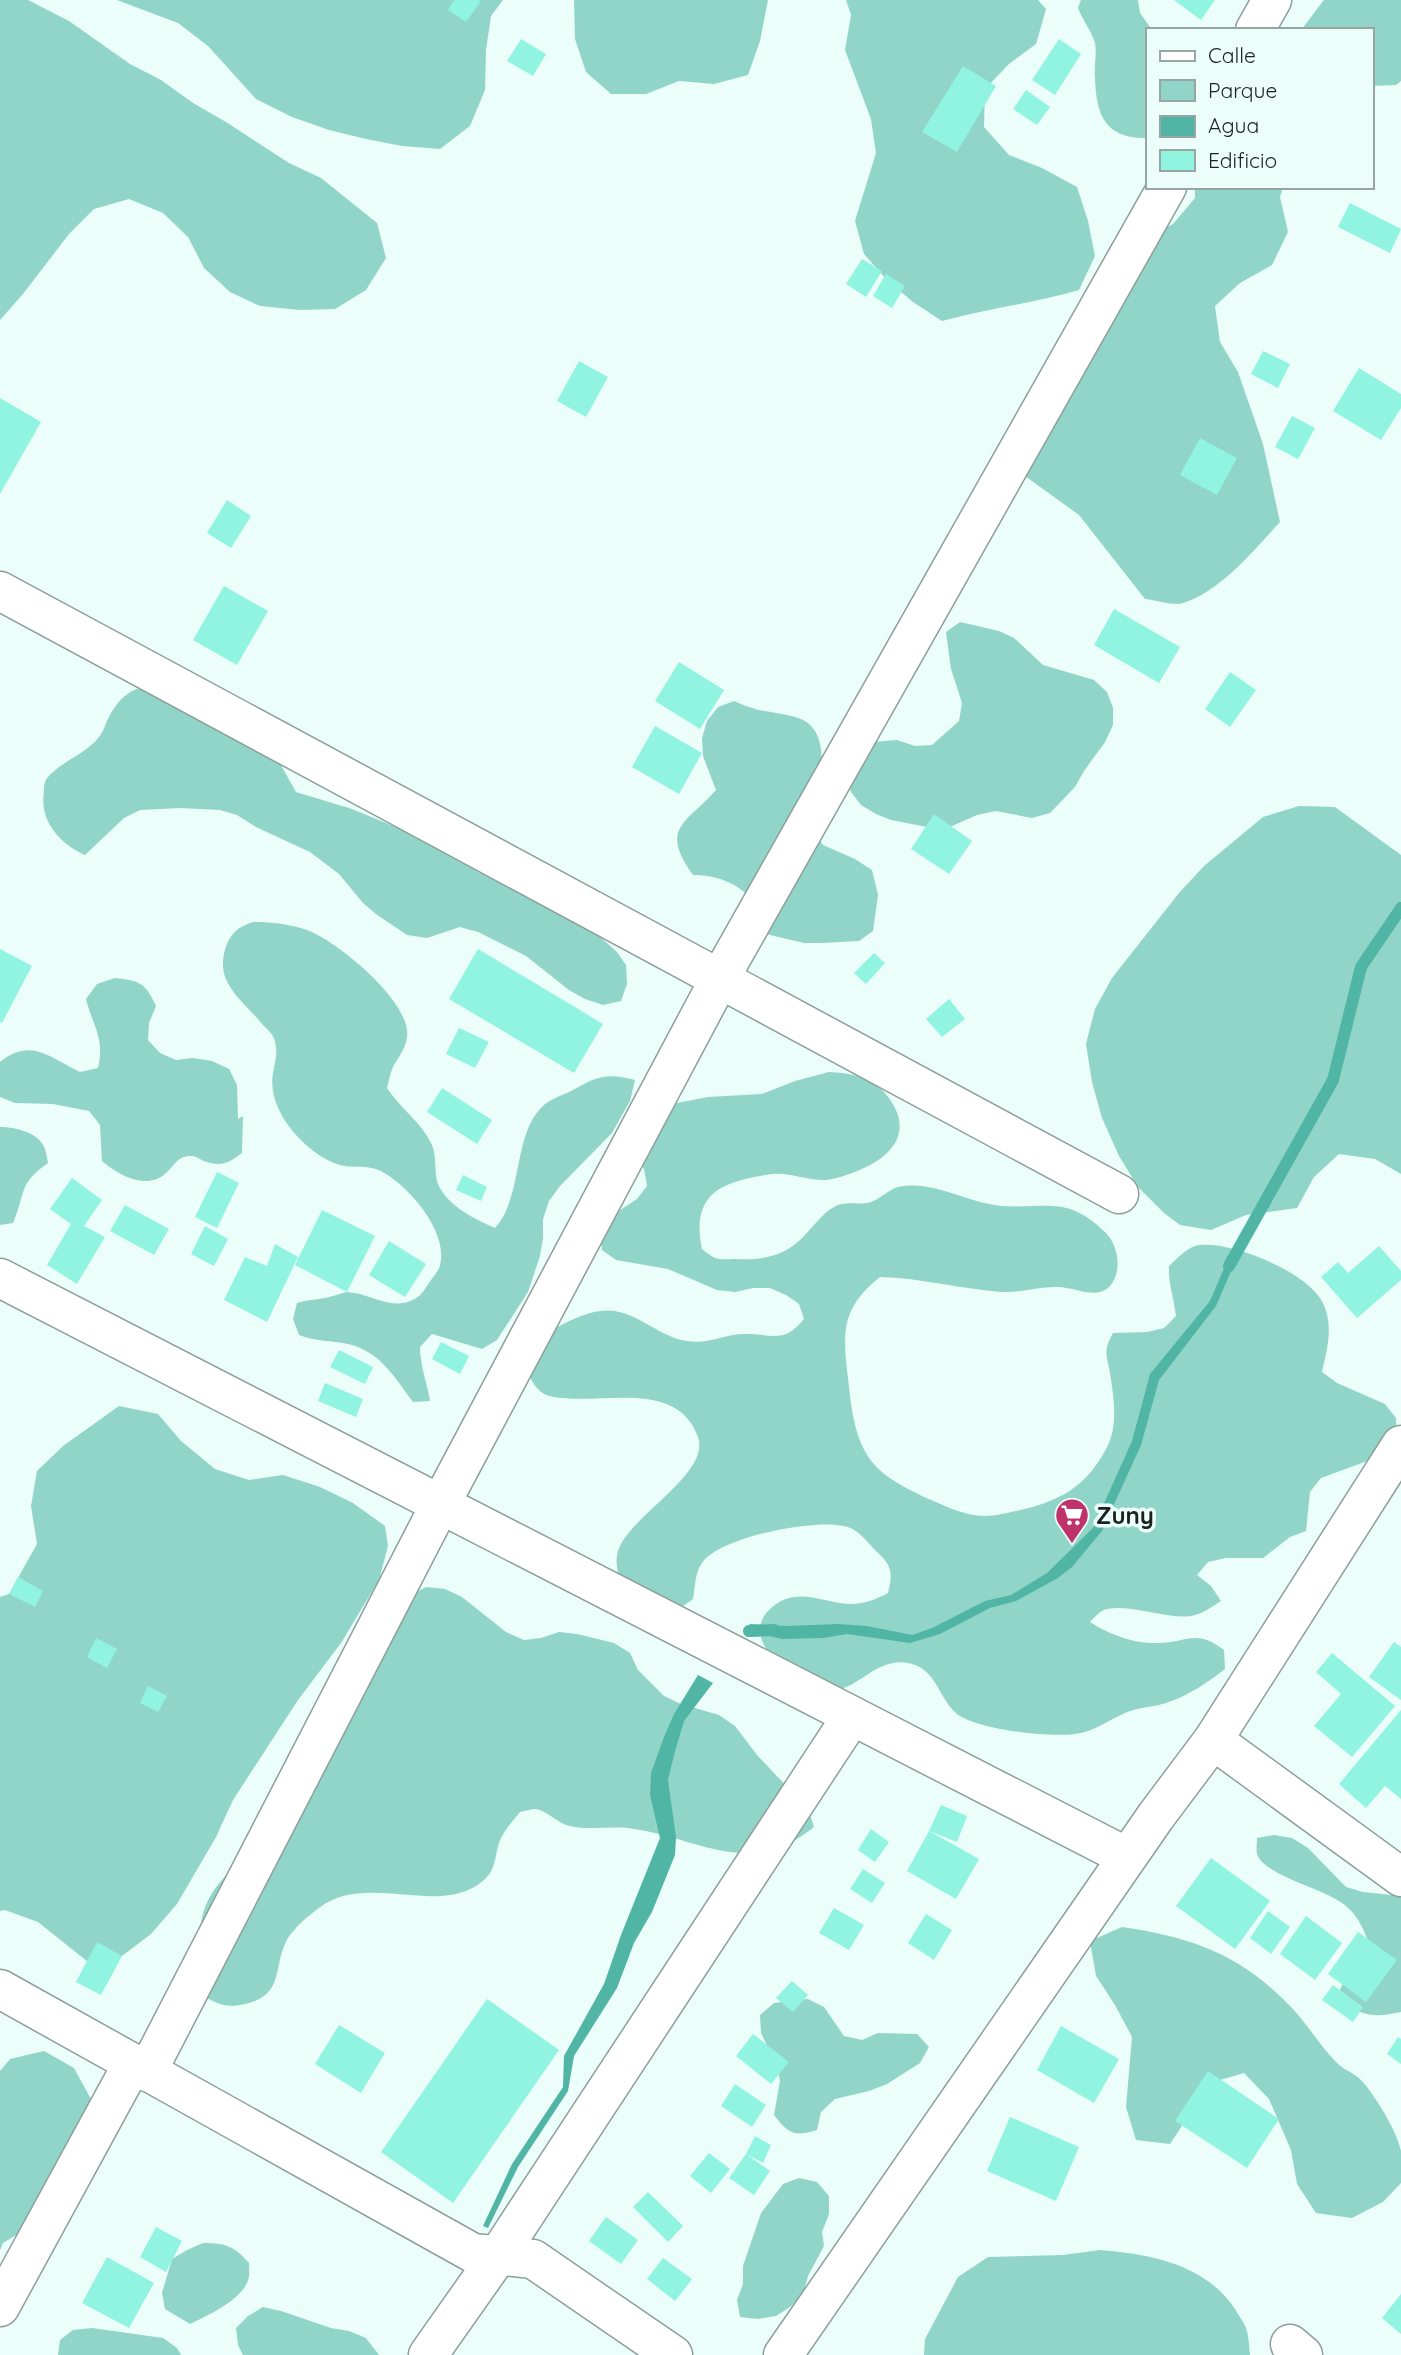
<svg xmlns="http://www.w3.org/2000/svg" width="1401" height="2355" viewBox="0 0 1401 2355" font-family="Quicksand,sans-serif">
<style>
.green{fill:#91d5c8}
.water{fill:#50b5a5}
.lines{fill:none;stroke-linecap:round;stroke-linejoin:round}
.stream{stroke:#50b5a5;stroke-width:12}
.building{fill:#90f4e1}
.minor-casing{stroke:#8d9f9b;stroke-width:41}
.minor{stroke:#fff;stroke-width:38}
.labels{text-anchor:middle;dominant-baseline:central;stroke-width:7;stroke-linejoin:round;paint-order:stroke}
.poi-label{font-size:24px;font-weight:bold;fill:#1b2220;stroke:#ebfefa;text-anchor:start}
</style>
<rect width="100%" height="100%" fill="#ebfefa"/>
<g class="green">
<polygon points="0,0 28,0 69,21 130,64 161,80 193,103 226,122 289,163 321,178 377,223 386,258 366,290 335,309 300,310 260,306 230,292 204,268 188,237 163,213 129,199 94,209 69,234 23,294 0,320"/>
<polygon points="117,0 503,0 491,16 486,50 485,90 470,126 440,149 402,146 366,139 329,130 292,117 256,99 208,46 178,23"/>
<polygon points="574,0 768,0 760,41 748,75 714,84 679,81 646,94 611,94 586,72 575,39"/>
<path d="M846,0h192l8,9 -10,35 -27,20 -24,25 -1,38 25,28 33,13 35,19 11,34 7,35 -16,34c-45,13 -92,19 -137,31l-29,-19 -26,-22 -23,-26 -9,-33 21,-68 -5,-34 -26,-69 6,-35z"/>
<path d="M1081,0h57l2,13 10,14 32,3h-35v108c-42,1 -51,-23 -52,-61 -1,-12 2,-23 0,-34 -3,-11 -13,-24 -17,-35z"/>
<polygon points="1324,0 1401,0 1401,81 1396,85 1371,86 1371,30 1301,30"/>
<path d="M1195,187h88l-3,10 8,35 -16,33 -32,18 -25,23 5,36 18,30 25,72 17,78c-26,28 -59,69 -97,81 -10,3 -27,-3 -38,-4l-66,-84 -54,-39 119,-236 29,-16 22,-26z"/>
<polygon points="960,622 999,631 1014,638 1043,665 1094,680 1107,692 1113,708 1113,725 1105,742 1084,771 1075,787 1050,813 1032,818 996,811 977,815 943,830 891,820 876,814 861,805 851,792 847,775 861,743 897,740 915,746 932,745 959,721 962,703 951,669 946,632"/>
<path d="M149,685l120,59 27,48 56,17 68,28 161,83 36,32 9,13 1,19 -6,17 -18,4 -18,-6 -16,-9 -43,-34 -48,-24 -18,-5 -33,11 -20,-3 -31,-21 -13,-11 -24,-29 -29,-22 -54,-25 -19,-12 -17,-5 -40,-2 -40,2 -16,8 -39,37c-25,-11 -46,-34 -41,-63 0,-6 0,-10 4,-15 15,-17 37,-22 51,-40 5,-6 6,-13 10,-20 10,-19 20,-27 40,-32z"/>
<path d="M734,701c7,3 14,6 21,8 14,4 41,5 53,14 26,21 8,78 4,106l11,16 32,14 17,11 6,25 -5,36 -14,10 -37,2h-18l-38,-9c-3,-10 -6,-25 -12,-32 -15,-19 -38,-27 -61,-27 -34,-48 -7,-51 23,-85l-13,-34 -1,-18 5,-17 11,-14z"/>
<polygon points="1299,806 1335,807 1401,855 1401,1174 1375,1159 1339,1154 1314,1177 1297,1208 1246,1215 1211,1230 1180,1225 1164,1213 1138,1187 1119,1156 1102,1118 1092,1082 1086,1044 1095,1009 1112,978 1179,893 1204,866 1263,817"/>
<path d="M253,922c18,0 37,2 54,8 30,11 105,72 100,107 -1,11 -9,21 -14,30 -3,6 -4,14 -6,21 13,20 34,34 44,55 6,11 3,26 6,38 7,23 37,38 58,47 29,-32 17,-95 49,-123 8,-7 20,-10 29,-15 25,-14 34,-17 62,-10l-5,21 -18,32 -52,53 -11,15 -6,18v19l-3,18 -12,36 -31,48 -15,9 -50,-15 -12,13c0,19 7,35 10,54l-17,1c-18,-24 -33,-51 -65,-58 -18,-4 -31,-2 -49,-9l-6,-16 4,-16c13,-4 23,-3 36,-7 5,-1 10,-4 15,-4 25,2 47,22 71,4 4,-3 7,-9 10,-13 3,-5 10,-12 11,-18 9,-33 -32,-80 -59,-94 -14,-7 -28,-2 -41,-6 -16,-4 -33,-18 -44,-30 -15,-17 -27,-39 -23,-62 2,-11 5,-20 2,-31 -1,-7 -7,-12 -12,-17 -20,-25 -48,-41 -38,-75 5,-17 13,-23 28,-28z"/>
<path d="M115,978c25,3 30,4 41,28l-7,17 -1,17 12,13 16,7 17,-2 19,3 17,8 8,16 1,34 5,-3 -1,37c-12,9 -20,14 -35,9 -5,-1 -10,-6 -15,-6 -14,-1 -18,10 -26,17 -19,18 -48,2 -64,-12l-2,-36 -11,-14 -36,-7 -38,-1 -15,-6v-35c31,-25 50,-4 80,10l18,-4c7,-31 -5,-41 -12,-69l11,-15z"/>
<path d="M829,1072c19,1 40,4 54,19 33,36 13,65 -26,80 -10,4 -21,8 -31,9 -18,1 -36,-8 -54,-6 -15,2 -37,6 -51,14 -23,13 -24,38 -19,61 4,3 9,7 13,9 6,2 15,1 21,1 25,1 46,-2 64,-19 11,-10 21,-26 34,-33 11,-7 26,-1 37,-5 11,-4 19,-15 33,-16 33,-4 64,17 98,20 46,3 64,-11 103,26 13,12 18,39 5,54 -13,14 -34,2 -50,1 -20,-1 -39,6 -58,5 -41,-3 -81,-14 -122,-15 -35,28 -38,50 -33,93 4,31 5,66 25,92 13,16 34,26 52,35 19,8 40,19 61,19 10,0 21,-3 31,-5 41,-9 68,-22 89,-60 14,-24 9,-51 5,-78 -1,-7 -5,-18 -3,-26 1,-5 4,-10 6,-14l34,-1 17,-4 12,-12c-2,-18 -8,-33 -7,-50 9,-8 19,-20 31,-21 33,-4 109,28 123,58 11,23 4,46 -1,69l15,11 48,21 11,14v19l-26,23 -49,18 -11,14 -4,39 -16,6 -27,21h-37l-18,4 -11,13 14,11 10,15c-9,6 -19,13 -30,15 -23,4 -70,-15 -89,-5 -4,2 -9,8 -12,11 18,12 45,22 67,21 31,0 38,-15 67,7l1,19c-18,14 -37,27 -59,34 -12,4 -25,4 -36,8 -17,6 -31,18 -49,22 -25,6 -103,-3 -124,-19 -18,-15 -20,-43 -45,-50 -35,-10 -55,28 -78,25 -9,-1 -29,-14 -38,-19 -14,-6 -25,-10 -32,-25 -6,-11 -5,-25 4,-34 27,-28 55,-7 85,-7 14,-1 24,-5 35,-11 5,-20 4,-28 -12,-42 -10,-10 -15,-19 -28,-24 -29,-10 -129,10 -146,36 -7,9 -7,25 -9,36l-14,10 -58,-27c-4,-11 -6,-20 -3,-31 10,-34 93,-77 80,-114 -20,-56 -90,-34 -134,-39 -8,0 -20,-2 -25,-8 -8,-7 -11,-18 -15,-28 6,-8 11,-20 18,-27 4,-3 11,-5 15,-8 20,-10 43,-22 66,-14 23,7 41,25 64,28 20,4 40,-8 59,-7 29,0 37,10 58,-15l-5,-15 -13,-9 -16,-7h-17l-18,4 -18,-2 -49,-21 -52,-9 -14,-10 -2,-17 8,-15 29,-19 10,-13 -3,-17 -9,-15 37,-50 36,-7 54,-3 33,-13z"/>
<path d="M0,1127c14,0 36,5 43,18 3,4 4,13 5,18 -30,21 -22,29 -35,60l-13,2z"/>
<polygon points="119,1406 158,1414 181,1441 215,1469 249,1480 283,1475 320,1487 353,1503 385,1526 388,1546 379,1580 341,1643 298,1700 233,1800 216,1837 177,1904 151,1934 122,1956 93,1966 38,1922 5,1910 0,1911 0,1597 9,1594 37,1544 31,1506 37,1471 63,1446"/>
<path d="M426,1587l19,2 17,8 44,35 18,8 17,-2 18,-6 18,2 37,9 16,10 8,17 26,26 17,8 38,11 16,11 22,29 51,54 6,18c-64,52 -113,12 -180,2 -21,-4 -43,2 -64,-3 -12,-2 -22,-15 -34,-17 -4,0 -11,2 -16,3 -7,9 -17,19 -21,31 -4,12 -3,24 -12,34 -42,44 -119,-7 -168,31 -11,8 -23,18 -31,30 -16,27 -2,57 -43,66 -17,4 -25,1 -40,-7 -5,-56 -17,-89 31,-131l175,-271z"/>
<path d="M1274,1835l18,3 16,10 38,39 17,5 38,4v116c-23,5 -33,5 -55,-6l-6,-16 7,-16 23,-25c-4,-16 -11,-32 -24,-43 -19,-17 -82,-30 -89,-52 -1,-4 0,-12 0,-16z"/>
<path d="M1122,1927c70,10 120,28 170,81 16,17 28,38 44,54 7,8 19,11 26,19 14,16 35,50 39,70 0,10 0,22 0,32l-18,19 -31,16 -36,-5 -19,-29 -6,-34 -22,-51 -25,-26 -34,10 -40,61 -34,-4 -10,-33 6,-70 -17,-32 -19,-29 -6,-35z"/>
<path d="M808,1999l16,8 20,29 18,4 16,-7 39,1 12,13 -9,16 -33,21 -18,7 -34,8 -14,13 -4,18c-22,7 -29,4 -43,-15l6,-34 -3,-15 -16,-33 -1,-18 14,-12z"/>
<polygon points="44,2051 74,2068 92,2101 33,2225 3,2243 0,2250 0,2071 10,2059"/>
<polygon points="799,2178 817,2182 829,2196 829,2214 822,2232 824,2246 808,2276 803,2294 790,2307 776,2316 758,2319 740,2317 737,2300 743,2284 743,2266 761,2213 783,2184"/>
<path d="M203,2243c23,0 31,3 46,20 0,5 1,13 -1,17 -5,19 -41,36 -58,44l-25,-15 -3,-16 10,-34 15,-9z"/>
<path d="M1100,2250c50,4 105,14 135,59 3,6 9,13 11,19 3,8 3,19 4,27h-326l1,-16 33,-62 30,-20 75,-2z"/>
<polygon points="263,2307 281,2311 331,2328 349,2331 366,2338 379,2355 243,2355 238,2345 236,2328 248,2316"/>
<polygon points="92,2328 163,2338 177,2348 181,2355 58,2355 60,2340 73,2330"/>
</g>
<g class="water">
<polygon points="1231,1252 1238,1255 1216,1306 1159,1380 1141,1445 1102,1531 1072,1567 1058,1578 1016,1601 990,1608 940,1634 910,1643 847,1634 823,1638 782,1639 761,1634 749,1624 786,1626 838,1624 867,1626 912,1635 932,1628 985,1601 1011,1595 1047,1573 1093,1528 1132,1441 1150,1374 1210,1301"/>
<polygon points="698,1675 713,1683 684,1721 674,1755 668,1780 676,1837 675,1855 652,1912 634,1943 617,1988 574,2056 568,2091 518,2167 488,2228 483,2226 512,2164 563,2087 564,2056 604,1984 621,1935 660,1838 650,1795 651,1773 664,1737 674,1714"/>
</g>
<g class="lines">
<g class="stream">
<polyline points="1229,1266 1333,1080 1361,967 1401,908"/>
<polyline points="749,1631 774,1630"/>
</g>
</g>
<g class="building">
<polygon points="454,0 478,0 481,1 466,22 448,10"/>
<polygon points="1174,0 1215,0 1201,20"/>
<polygon points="521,39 546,54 533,76 507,61"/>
<polygon points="1059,39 1081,54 1055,95 1032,80"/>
<polygon points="963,66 996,86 957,152 922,132"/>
<polygon points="1026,90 1050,107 1037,125 1013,109"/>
<polygon points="1350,203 1401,229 1390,253 1338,227"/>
<polygon points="862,259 882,271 866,297 846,284"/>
<polygon points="886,274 905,286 892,308 873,296"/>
<polygon points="1263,351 1290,364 1278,388 1251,374"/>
<polygon points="579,361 608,377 586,417 557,401"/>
<polygon points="1359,368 1401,394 1401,408 1381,440 1333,411"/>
<polygon points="0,398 41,422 0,494"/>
<polygon points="1292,416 1315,428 1298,459 1275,447"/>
<polygon points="1200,438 1237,458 1217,495 1180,475"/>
<polygon points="227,500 251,516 231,548 207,533"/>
<polygon points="224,586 268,611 237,665 193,640"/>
<polygon points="1114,609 1180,647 1159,683 1094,645"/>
<polygon points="679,662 724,690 700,729 655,701"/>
<polygon points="1230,672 1256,690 1230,727 1205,709"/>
<polygon points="655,726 702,753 679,794 632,767"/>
<polygon points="934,814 972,841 949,874 911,849"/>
<polygon points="0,949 32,966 2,1023 0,1022"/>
<polygon points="478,949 603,1024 574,1073 449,999"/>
<polygon points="874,953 885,963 866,984 854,973"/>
<polygon points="949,999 965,1019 942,1037 926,1019"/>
<polygon points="459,1028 489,1042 475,1068 446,1054"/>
<polygon points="442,1088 492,1120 477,1144 427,1112"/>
<polygon points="217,1172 239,1183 217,1228 195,1217"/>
<polygon points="463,1175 487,1187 481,1201 456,1190"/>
<polygon points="72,1178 102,1200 84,1226 105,1237 77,1284 47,1265 71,1224 50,1209"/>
<polygon points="125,1205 169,1229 154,1255 110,1231"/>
<polygon points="322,1210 375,1236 347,1292 295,1265"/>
<polygon points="205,1226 228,1239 214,1266 191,1254"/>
<polygon points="389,1241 426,1264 405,1297 369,1275"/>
<polygon points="275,1244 298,1257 267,1322 224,1300 245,1257 267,1266"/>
<polygon points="1379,1246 1401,1271 1401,1280 1357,1318 1321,1277 1338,1262 1348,1273"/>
<polygon points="441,1342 469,1356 460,1374 432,1359"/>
<polygon points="339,1350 373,1367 365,1384 330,1367"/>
<polygon points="325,1383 363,1399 356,1417 318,1401"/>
<polygon points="18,1577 43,1591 35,1607 9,1594"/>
<polygon points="96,1638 117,1649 107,1668 87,1657"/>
<polygon points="1394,1642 1401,1647 1401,1700 1369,1677"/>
<polygon points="1332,1653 1395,1706 1352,1757 1314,1726 1341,1694 1316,1672"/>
<polygon points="148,1686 167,1696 158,1712 140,1703"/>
<polygon points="1401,1710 1401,1799 1385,1786 1366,1808 1339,1784"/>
<polygon points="941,1805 967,1816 957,1842 929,1831"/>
<polygon points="871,1829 889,1842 875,1862 858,1850"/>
<polygon points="929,1831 979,1859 956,1899 907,1871"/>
<polygon points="1211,1858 1270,1901 1235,1949 1176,1906"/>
<polygon points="863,1869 885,1883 872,1903 850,1889"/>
<polygon points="834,1908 864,1925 849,1950 819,1933"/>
<polygon points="1268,1911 1290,1927 1271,1954 1250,1938"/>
<polygon points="926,1914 952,1930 934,1960 908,1943"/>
<polygon points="1306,1916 1342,1943 1315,1980 1280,1954"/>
<polygon points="1358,1932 1397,1960 1366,2002 1328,1974"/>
<polygon points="97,1942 122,1956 101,1995 76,1982"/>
<polygon points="792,1981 808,1995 793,2012 776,1998"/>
<polygon points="1333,1985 1363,2007 1353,2022 1322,2000"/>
<polygon points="487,1999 559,2050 453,2203 381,2152"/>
<polygon points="339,2025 385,2053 361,2093 315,2064"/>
<polygon points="1061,2026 1119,2059 1094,2103 1037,2070"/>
<polygon points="753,2034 789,2062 771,2084 736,2056"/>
<polygon points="1398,2037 1401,2039 1401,2064 1387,2054"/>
<polygon points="1208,2071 1279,2119 1247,2168 1175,2121"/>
<polygon points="735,2084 766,2105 752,2127 721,2106"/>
<polygon points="1010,2117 1079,2147 1056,2201 987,2171"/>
<polygon points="755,2136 771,2145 763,2163 746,2154"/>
<polygon points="709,2153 730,2169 711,2193 690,2176"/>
<polygon points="746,2154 770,2171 754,2195 729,2178"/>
<polygon points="648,2192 683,2226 668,2242 633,2207"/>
<polygon points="606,2217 638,2240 621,2264 589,2241"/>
<polygon points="156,2227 182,2241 166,2272 140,2257"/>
<polygon points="107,2257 154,2283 129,2328 82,2303"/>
<polygon points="663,2258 692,2279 675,2301 647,2279"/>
<polygon points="1401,2294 1401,2334 1382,2318"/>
</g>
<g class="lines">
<g class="minor-casing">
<g id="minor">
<polyline points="1255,30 1272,0"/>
<polyline points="0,591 1119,1194"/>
<polyline points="0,1278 1127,1857"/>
<polyline points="1213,1740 1401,1877"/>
<polyline points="0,1989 473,2253 533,2259 673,2355"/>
<polyline points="147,2072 440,1505 720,978 1167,187"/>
<polyline points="0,2307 133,2063"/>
<polyline points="1290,2344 1303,2355"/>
<polyline points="428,2355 497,2257 852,1716"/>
<polyline points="783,2355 1156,1816 1213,1740 1401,1445"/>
</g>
</g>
<use href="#minor" class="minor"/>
</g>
<defs>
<g id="supermarket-pin" transform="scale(1.75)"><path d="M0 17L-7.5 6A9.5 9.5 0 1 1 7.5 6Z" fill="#be336a" stroke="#ebfefa"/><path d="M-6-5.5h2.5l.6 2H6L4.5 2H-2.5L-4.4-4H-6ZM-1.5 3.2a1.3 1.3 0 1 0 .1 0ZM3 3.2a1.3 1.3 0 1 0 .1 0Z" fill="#fff"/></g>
</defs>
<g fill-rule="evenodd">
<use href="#supermarket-pin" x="1072" y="1515"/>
</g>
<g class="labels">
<g class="poi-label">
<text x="1096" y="1515">Zuny</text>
</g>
</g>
<rect x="1146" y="28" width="228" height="161" fill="#ebfefa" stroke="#98a6a3" stroke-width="2"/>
<rect x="1160" y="51" width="35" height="10" fill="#ffffff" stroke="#98a6a3" stroke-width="2"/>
<text x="1208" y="63" font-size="21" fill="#1b2220">Calle</text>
<rect x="1160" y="80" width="35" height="21" fill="#91d5c8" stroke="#98a6a3" stroke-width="2"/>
<text x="1208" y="98" font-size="21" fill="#1b2220">Parque</text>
<rect x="1160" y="116" width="35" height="21" fill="#50b5a5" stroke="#98a6a3" stroke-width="2"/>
<text x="1208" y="133" font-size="21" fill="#1b2220">Agua</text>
<rect x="1160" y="150" width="35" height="21" fill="#90f4e1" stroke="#98a6a3" stroke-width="2"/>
<text x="1208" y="168" font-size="21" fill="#1b2220">Edificio</text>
</svg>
